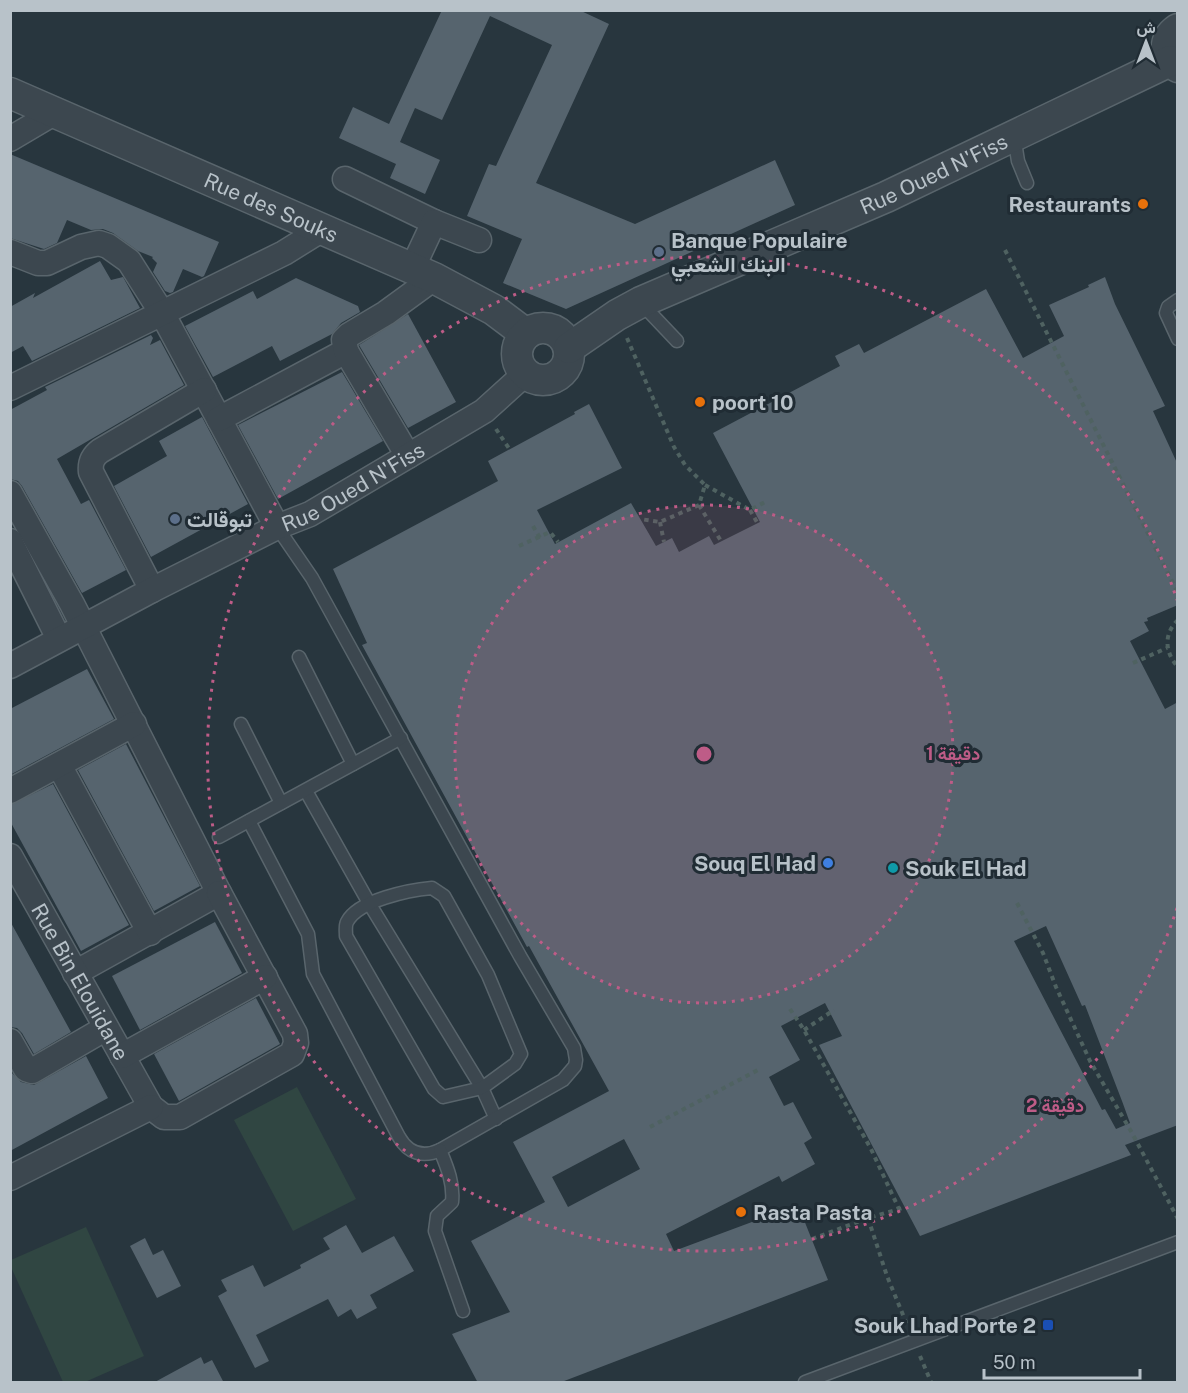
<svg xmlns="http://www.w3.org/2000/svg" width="1188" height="1393" viewBox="0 0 1188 1393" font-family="'Public Sans',Vazirmatn,sans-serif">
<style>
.green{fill:#304642}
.building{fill:#56646e;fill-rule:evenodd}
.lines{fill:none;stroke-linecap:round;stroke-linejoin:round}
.service-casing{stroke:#59656c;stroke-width:15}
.minor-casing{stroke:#59656c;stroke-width:27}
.tertiary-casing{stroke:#59656c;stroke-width:33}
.path{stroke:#4f6261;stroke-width:4;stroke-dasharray:4.5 4.5;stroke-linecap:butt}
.service{stroke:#3c474f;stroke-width:12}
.minor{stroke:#3c474f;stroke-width:24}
.tertiary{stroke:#3c474f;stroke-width:30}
.ring{fill:none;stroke:#be5c87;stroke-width:3;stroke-dasharray:3 6}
.food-dot{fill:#e8710a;stroke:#202c34;stroke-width:2}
.service-dot{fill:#5c6f8a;stroke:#202c34;stroke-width:2}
.shop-dot{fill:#3f7fe0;stroke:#202c34;stroke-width:2}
.culture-dot{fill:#0f9aa8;stroke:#202c34;stroke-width:2}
.transit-dot{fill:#1a4fb4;stroke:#202c34;stroke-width:2}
.labels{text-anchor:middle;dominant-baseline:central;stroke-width:6;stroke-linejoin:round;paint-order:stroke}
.street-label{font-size:21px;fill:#b8c2c9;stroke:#202c34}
.poi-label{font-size:21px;font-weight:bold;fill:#b8c2c9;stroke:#202c34;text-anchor:start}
.centre{fill:#be5c87;stroke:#202c34;stroke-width:3}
.ring-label{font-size:18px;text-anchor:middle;font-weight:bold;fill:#be5c87;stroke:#202c34;stroke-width:6;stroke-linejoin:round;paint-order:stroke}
</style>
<rect width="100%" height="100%" fill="#28363e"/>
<g class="green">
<polygon points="297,1087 356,1199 293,1231 234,1120"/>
<polygon points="86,1227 144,1356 85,1382 63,1382 11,1267 11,1260"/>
</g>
<g class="building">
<polygon points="442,10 579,10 609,24 536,183 635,224 775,160 795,205 566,309 503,283 522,239 467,216 489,164 496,166 552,45 490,16 442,120 415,108 400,142 440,160 425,194 390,178 396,164 339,138 353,107 389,124"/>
<polygon points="10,154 219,242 204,276 202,277 183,269 173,292 170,293 165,291 153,272 157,263 152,258 153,257 138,251 113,233 103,229 91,230 67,220 57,243 44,249 10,238"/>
<polygon points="100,261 111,280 123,277 140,308 32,361 23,346 10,353 10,307 35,293 33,298"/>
<path d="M1105,277l10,27 50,102 -12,5 25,54v140l-31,13 1,3 -4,1 5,9 -19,10 35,68 13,-7v423l-53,20 6,10 -211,81 -101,-191 23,-9 -17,-33 -44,23 19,34 -31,17 15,29 9,-4 19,36 -8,5 11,21 -33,18 -3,-6 -113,58 8,17 124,-46 30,75 -269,103h-81l-26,-49 58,-22 -39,-71 74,-39 -32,-60 96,-51 -80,-145 -2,1 -165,-302 5,-2 -34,-74 165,-88 -10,-20 87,-47 -1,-2 15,-8 33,64 -85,42 18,34 76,-41 25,43 16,-8 7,14 30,-16 5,9 46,-23 -47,-89 127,-67 -5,-10 24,-12 5,9 122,-64 37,69 41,-22 -15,-31 40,-18 -1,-2zM1046,926l36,80 3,-1 37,96 8,22 -14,6 -11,-20 -3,1 -88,-169zM624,1139l16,30 -72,38 -16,-30z"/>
<polygon points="296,278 358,306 360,312 341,323 332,334 280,361 272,346 213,377 185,326 253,291 257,299"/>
<polygon points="408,314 456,402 408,428 359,345"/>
<polygon points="151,335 153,338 150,345 160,340 184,385 57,459 81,504 89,500 126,570 82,593 22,486 18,481 10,479 10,410 47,390 45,387"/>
<polygon points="342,372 383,441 278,499 238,425"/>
<polygon points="202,417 248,504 151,557 114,486 167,456 159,441"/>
<polygon points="87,669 114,719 10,775 10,709"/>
<polygon points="126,744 200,886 154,911 78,770"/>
<polygon points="53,784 129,925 81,951 10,821 10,805"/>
<polygon points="10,921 71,1032 34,1054 22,1033 17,1028 10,1027"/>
<polygon points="215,922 242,973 140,1030 112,976"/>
<polygon points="256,998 280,1044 179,1101 154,1054"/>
<polygon points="86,1056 108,1098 10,1151 10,1071 21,1082 34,1085"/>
<polygon points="346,1225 362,1253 394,1236 414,1271 370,1295 377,1308 357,1319 351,1309 338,1317 328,1299 256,1335 269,1361 255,1368 218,1296 227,1291 221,1280 253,1265 264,1287 301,1268 300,1265 330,1249 323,1238"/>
<polygon points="145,1238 153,1255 163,1250 181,1286 157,1298 130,1246"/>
<polygon points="201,1357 204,1364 212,1360 224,1383 153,1383"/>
</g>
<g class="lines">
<g class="service-casing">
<g id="service">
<polyline points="1014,136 1018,161 1027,183"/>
<polyline points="1178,300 1168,307 1166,313 1178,339"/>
<polyline points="641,303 677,341"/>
<polyline points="299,657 353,764"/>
<polyline points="241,724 281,803"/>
<polyline points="306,791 369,903 482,1088 496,1119"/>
<path d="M249,821l59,113 5,40 86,163c9,16 24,21 41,13l123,-70 12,-14 1,-6 -2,-12 -54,-92 -208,-378 -35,-51"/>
<polyline points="219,837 401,738"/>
<path d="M432,888l12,8 44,79 33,79 -6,10 -33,24 -39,9 -9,-8 -88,-153c0,-5 -1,-10 1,-14 11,-22 63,-32 85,-34z"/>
<path d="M440,1150c7,17 14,33 12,52l-15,14 -2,15 28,80"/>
<polyline points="805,1382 1178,1242"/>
</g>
</g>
<g class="minor-casing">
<g id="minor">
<polyline points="10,139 54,113"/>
<polyline points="345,179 434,222"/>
<polyline points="10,252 38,263 47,263 81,247 99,243 108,246 129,261 162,313 277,527"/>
<polyline points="412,269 434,222 479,240"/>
<polyline points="10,388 284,253 321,230"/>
<polyline points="219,419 346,351"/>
<polyline points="408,456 346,351 344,340 349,335 386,313 434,278"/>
<polyline points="10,493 72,604 219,893 75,973"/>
<polyline points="10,541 59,639"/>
<path d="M152,590l-61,-118c-1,-9 1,-15 9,-21l104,-61"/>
<path id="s1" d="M10,666l142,-76 125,-63 33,-13 174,-103 42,-38"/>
<polyline points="59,765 150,933"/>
<polyline points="10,791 134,724"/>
<path id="s2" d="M10,856l141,251 13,10h16l112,-63 4,-11 -1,-9 -76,-141"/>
<polyline points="10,1041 26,1069 32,1071 106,1028"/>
<polyline points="122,1056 265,977"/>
<polyline points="10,1178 151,1107"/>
</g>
</g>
<g class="tertiary-casing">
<g id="tertiary">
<path d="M1178,29c-15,10 -15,28 0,38"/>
<path id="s3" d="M10,93l424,185 60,32 32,24"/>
<circle cx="543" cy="354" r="26"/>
<path id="s4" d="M569,348l48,-33 24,-13 245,-105 284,-136"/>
</g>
</g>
<g class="path">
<polyline points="1005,250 1178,593"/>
<polyline points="627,338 674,447 685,465 705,485 699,505 660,522 640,519"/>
<polyline points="496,429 510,450"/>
<polyline points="705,485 750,510 767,501"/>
<polyline points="699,505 721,541"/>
<polyline points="750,510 758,524"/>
<polyline points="660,522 664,542"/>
<polyline points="533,526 540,538"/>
<polyline points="519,546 550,532 558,542"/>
<path d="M1178,620c-15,14 -13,33 0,47"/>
<polyline points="1133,663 1167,648"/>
<polyline points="1017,903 1043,953 1056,987 1090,1061 1132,1133 1178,1219"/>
<polyline points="790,1009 804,1030 871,1149 899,1209"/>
<polyline points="804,1030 834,1010"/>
<polyline points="650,1127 758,1070"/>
<polyline points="868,1218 887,1276 908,1327"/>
<polyline points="812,1239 868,1218 906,1207"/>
<polyline points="920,1356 931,1382"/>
</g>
<use href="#service" class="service"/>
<use href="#minor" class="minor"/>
<use href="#tertiary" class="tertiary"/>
</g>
<circle cx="704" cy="754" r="249" fill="#be5c87" fill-opacity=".12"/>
<g class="ring">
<circle cx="704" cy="754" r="249"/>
<path d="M1177 908A497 497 0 1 1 1177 600"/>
</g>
<g class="food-dot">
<circle cx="1143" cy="204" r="6"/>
<circle cx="700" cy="402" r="6"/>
<circle cx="741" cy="1212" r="6"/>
</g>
<g class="service-dot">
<circle cx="659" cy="252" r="6"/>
<circle cx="175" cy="519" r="6"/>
</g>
<circle class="shop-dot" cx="828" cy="863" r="6"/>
<circle class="culture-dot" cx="893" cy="868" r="6"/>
<rect class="transit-dot" x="1042" y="1319" width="12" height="12" rx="3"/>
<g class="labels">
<g class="street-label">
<text stroke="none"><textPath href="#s4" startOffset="405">Rue Oued N'Fiss</textPath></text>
<text stroke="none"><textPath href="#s3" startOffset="285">Rue des Souks</textPath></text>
<text stroke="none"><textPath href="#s1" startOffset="387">Rue Oued N'Fiss</textPath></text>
<text stroke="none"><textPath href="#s2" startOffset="144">Rue Bin Elouidane</textPath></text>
</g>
<g class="poi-label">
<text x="1131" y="204" text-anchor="end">Restaurants</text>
<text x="671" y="240">Banque Populaire<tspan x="671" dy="24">البنك الشعبي</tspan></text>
<text x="712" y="402">poort 10</text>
<text x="187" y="519">تبوقالت</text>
<text x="816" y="863" text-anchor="end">Souq El Had</text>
<text x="905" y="868">Souk El Had</text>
<text x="753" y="1212">Rasta Pasta</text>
<text x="1036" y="1325" text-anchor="end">Souk Lhad Porte 2</text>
</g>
</g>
<circle cx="704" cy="754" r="9" class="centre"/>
<g class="ring-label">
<text x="953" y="760">1 دقيقة</text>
<text x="1055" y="1112">2 دقيقة</text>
</g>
<rect width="1188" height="1393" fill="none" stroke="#b8c2c9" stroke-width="24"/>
<g transform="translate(1146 42)" stroke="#202c34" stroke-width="4.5" paint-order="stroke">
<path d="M0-4.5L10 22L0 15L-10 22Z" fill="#b8c2c9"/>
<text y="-9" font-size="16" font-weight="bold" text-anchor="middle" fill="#b8c2c9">ش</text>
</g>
<path d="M984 1369v9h156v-9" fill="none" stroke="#b8c2c9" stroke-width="3"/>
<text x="993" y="1369" font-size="18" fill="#b8c2c9" stroke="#202c34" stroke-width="4.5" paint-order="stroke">50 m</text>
</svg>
